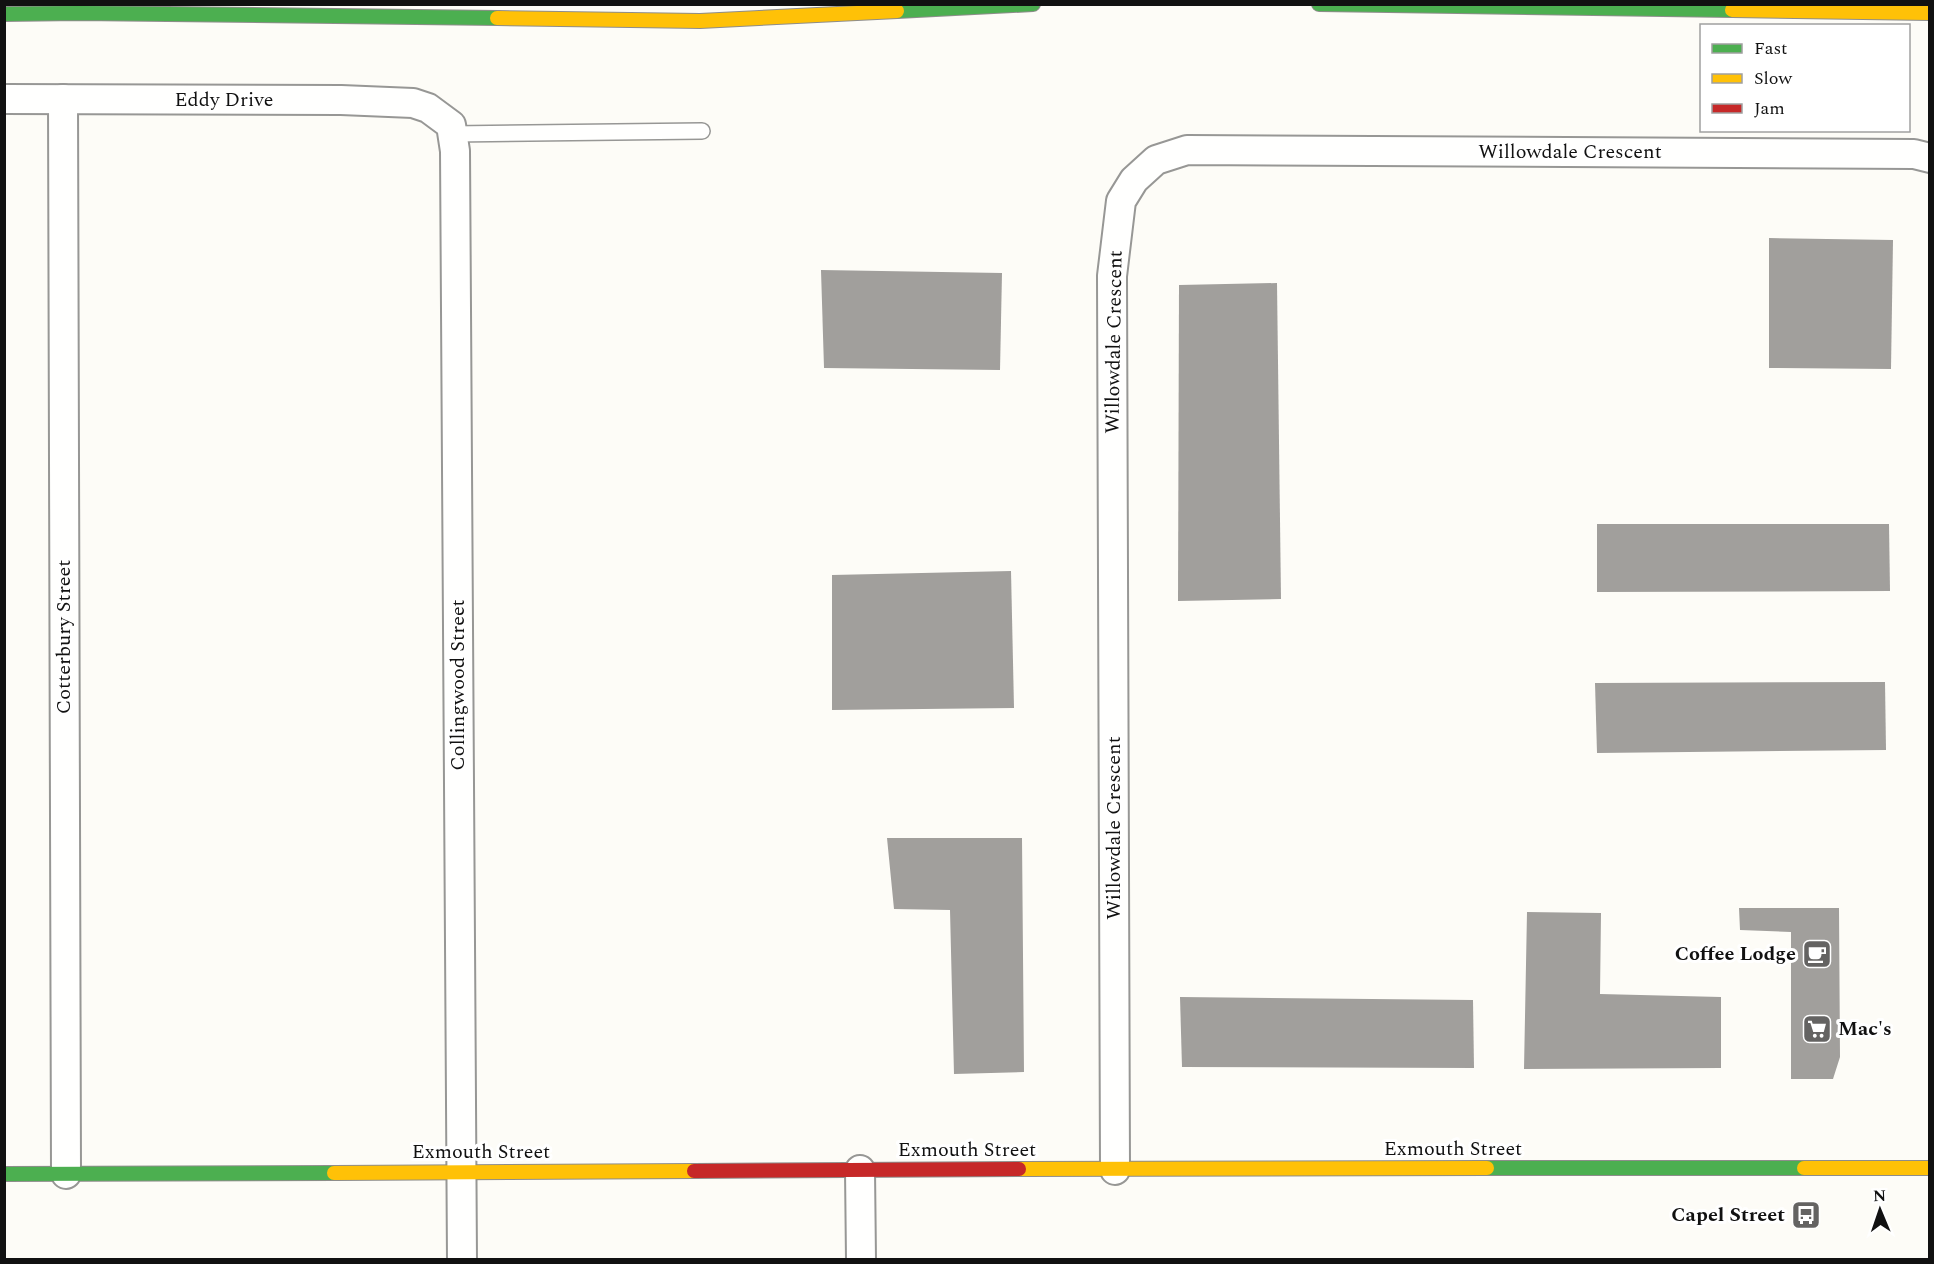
<svg xmlns="http://www.w3.org/2000/svg" width="1934" height="1264" viewBox="0 0 1934 1264" font-family="Spectral,serif">
<style>
.building{fill:#a19f9c}
.lines{fill:none;stroke-linecap:round;stroke-linejoin:round}
.lane-casing{stroke:#979795;stroke-width:18}
.street-casing{stroke:#979795;stroke-width:32}
.fast-casing{stroke:#8e8d8b;stroke-width:16}
.slow-casing{stroke:#8e8d8b;stroke-width:16}
.jam-casing{stroke:#8e8d8b;stroke-width:16}
.lane{stroke:#fffffe;stroke-width:15}
.street{stroke:#fffffe;stroke-width:28}
.fast{stroke:#4caf50;stroke-width:14}
.slow{stroke:#ffc107;stroke-width:14}
.jam{stroke:#c62828;stroke-width:14}
.labels{text-anchor:middle;dominant-baseline:central;stroke-width:6;stroke-linejoin:round;paint-order:stroke}
.street-label{font-size:20px;fill:#111;stroke:#fff}
.poi-label{font-size:20px;font-weight:bold;fill:#111;stroke:#fff;text-anchor:end}
</style>
<rect width="100%" height="100%" fill="#fdfcf7"/>
<g class="building">
<polygon points="1769,238 1893,240 1891,369 1769,368"/>
<polygon points="821,270 1002,273 1000,370 824,368"/>
<polygon points="1277,283 1281,599 1178,601 1179,285"/>
<polygon points="1597,524 1889,524 1890,591 1597,592"/>
<polygon points="1011,571 1014,708 832,710 832,575"/>
<polygon points="1885,682 1886,750 1597,753 1595,683"/>
<polygon points="887,838 1022,838 1024,1072 954,1074 950,910 894,909"/>
<polygon points="1739,908 1839,908 1840,1057 1833,1079 1791,1079 1791,932 1740,930"/>
<polygon points="1527,912 1601,913 1600,994 1721,997 1721,1068 1524,1069"/>
<polygon points="1180,997 1473,1000 1474,1068 1182,1067"/>
</g>
<g class="lines">
<g class="lane-casing">
<polyline id="lane" points="452,134 702,131"/>
</g>
<g class="street-casing">
<g id="street">
<polyline points="4,99 341,100 413,103 428,108 451,125 455,151 462,1260"/>
<polyline points="63,99 66,1174"/>
<polyline points="860,1170 861,1260"/>
<polyline points="1115,1170 1112,276 1121,201 1134,180 1156,160 1187,150 1914,154 1930,158"/>
</g>
</g>
<g class="fast-casing">
<g id="fast">
<polyline points="1319,4 1732,10"/>
<polyline points="897,11 1033,4"/>
<polyline points="4,14 79,13 497,18"/>
<polyline points="1487,1168 1804,1168"/>
<polyline points="4,1174 334,1173"/>
</g>
</g>
<g class="slow-casing">
<g id="slow">
<polyline points="1732,10 1930,13"/>
<polyline points="497,18 700,21 897,11"/>
<polyline points="1804,1168 1930,1168"/>
<polyline points="1019,1169 1487,1168"/>
<polyline points="334,1173 694,1171"/>
</g>
</g>
<g class="jam-casing">
<polyline id="jam" points="694,1171 1019,1169"/>
</g>
<use href="#lane" class="lane"/>
<use href="#street" class="street"/>
<use href="#fast" class="fast"/>
<use href="#slow" class="slow"/>
<use href="#jam" class="jam"/>
</g>
<defs>
<g id="cafe-square" transform="scale(1.5)"><rect x="-9" y="-9" width="18" height="18" rx="4" fill="#646362" stroke="#fff"/><path d="M-5.5-4.5H6V0H3Q3 3.5 0 3.5H-2.5Q-5.5 3.5-5.5 0ZM3-3.2v2h1.7v-2ZM-6 4.5H4V6H-6Z" fill="#fff"/></g>
<g id="supermarket-square" transform="scale(1.5)"><rect x="-9" y="-9" width="18" height="18" rx="4" fill="#646362" stroke="#fff"/><path d="M-6-5.5h2.5l.6 2H6L4.5 2H-2.5L-4.4-4H-6ZM-1.5 3.2a1.3 1.3 0 1 0 .1 0ZM3 3.2a1.3 1.3 0 1 0 .1 0Z" fill="#fff"/></g>
<g id="bus-square" transform="scale(1.5)"><rect x="-9" y="-9" width="18" height="18" rx="4" fill="#646362" stroke="#fff"/><path d="M-5-6H5V4H4V6H2V4H-2V6H-4V4H-5ZM-3.5-4V0h7V-4ZM-3.5 1.2v1.5H-2V1.2ZM2 1.2v1.5H3.5V1.2Z" fill="#fff"/></g>
</defs>
<g fill-rule="evenodd">
<use href="#cafe-square" x="1817" y="954"/>
<use href="#supermarket-square" x="1817" y="1029"/>
<use href="#bus-square" x="1806" y="1215"/>
</g>
<g class="labels">
<g class="street-label">
<text x="224" y="100">Eddy Drive</text>
<text x="1570" y="152">Willowdale Crescent</text>
<text transform="translate(1114 342) rotate(-89)">Willowdale Crescent</text>
<text transform="translate(64 637) rotate(-90)">Cotterbury Street</text>
<text transform="translate(458 685) rotate(-90)">Collingwood Street</text>
<text transform="translate(1114 828) rotate(-90)">Willowdale Crescent</text>
<text x="1453" y="1149">Exmouth Street</text>
<text x="967" y="1150">Exmouth Street</text>
<text x="481" y="1152">Exmouth Street</text>
</g>
<g class="poi-label">
<text x="1796" y="954">Coffee Lodge</text>
<text x="1838" y="1029" text-anchor="start">Mac's</text>
<text x="1785" y="1215">Capel Street</text>
</g>
</g>
<rect width="1934" height="1264" fill="none" stroke="#111111" stroke-width="12"/>
<rect x="1700" y="24" width="210" height="108" fill="#ffffff" stroke="#a0a0a0" stroke-width="1.5"/>
<rect x="1712" y="44" width="30" height="9" fill="#4caf50" stroke="#a0a0a0" stroke-width="1.5"/>
<text x="1754" y="54" font-size="18" fill="#111111">Fast</text>
<rect x="1712" y="74" width="30" height="9" fill="#ffc107" stroke="#a0a0a0" stroke-width="1.5"/>
<text x="1754" y="84" font-size="18" fill="#111111">Slow</text>
<rect x="1712" y="104" width="30" height="9" fill="#c62828" stroke="#a0a0a0" stroke-width="1.5"/>
<text x="1754" y="114" font-size="18" fill="#111111">Jam</text>
<g transform="translate(1880 1210) rotate(358)" stroke="#ffffff" stroke-width="4.5" paint-order="stroke">
<path d="M0-4.5L10 22L0 15L-10 22Z" fill="#111111"/>
<text y="-9" font-size="16" font-weight="bold" text-anchor="middle" fill="#111111">N</text>
</g>
</svg>
